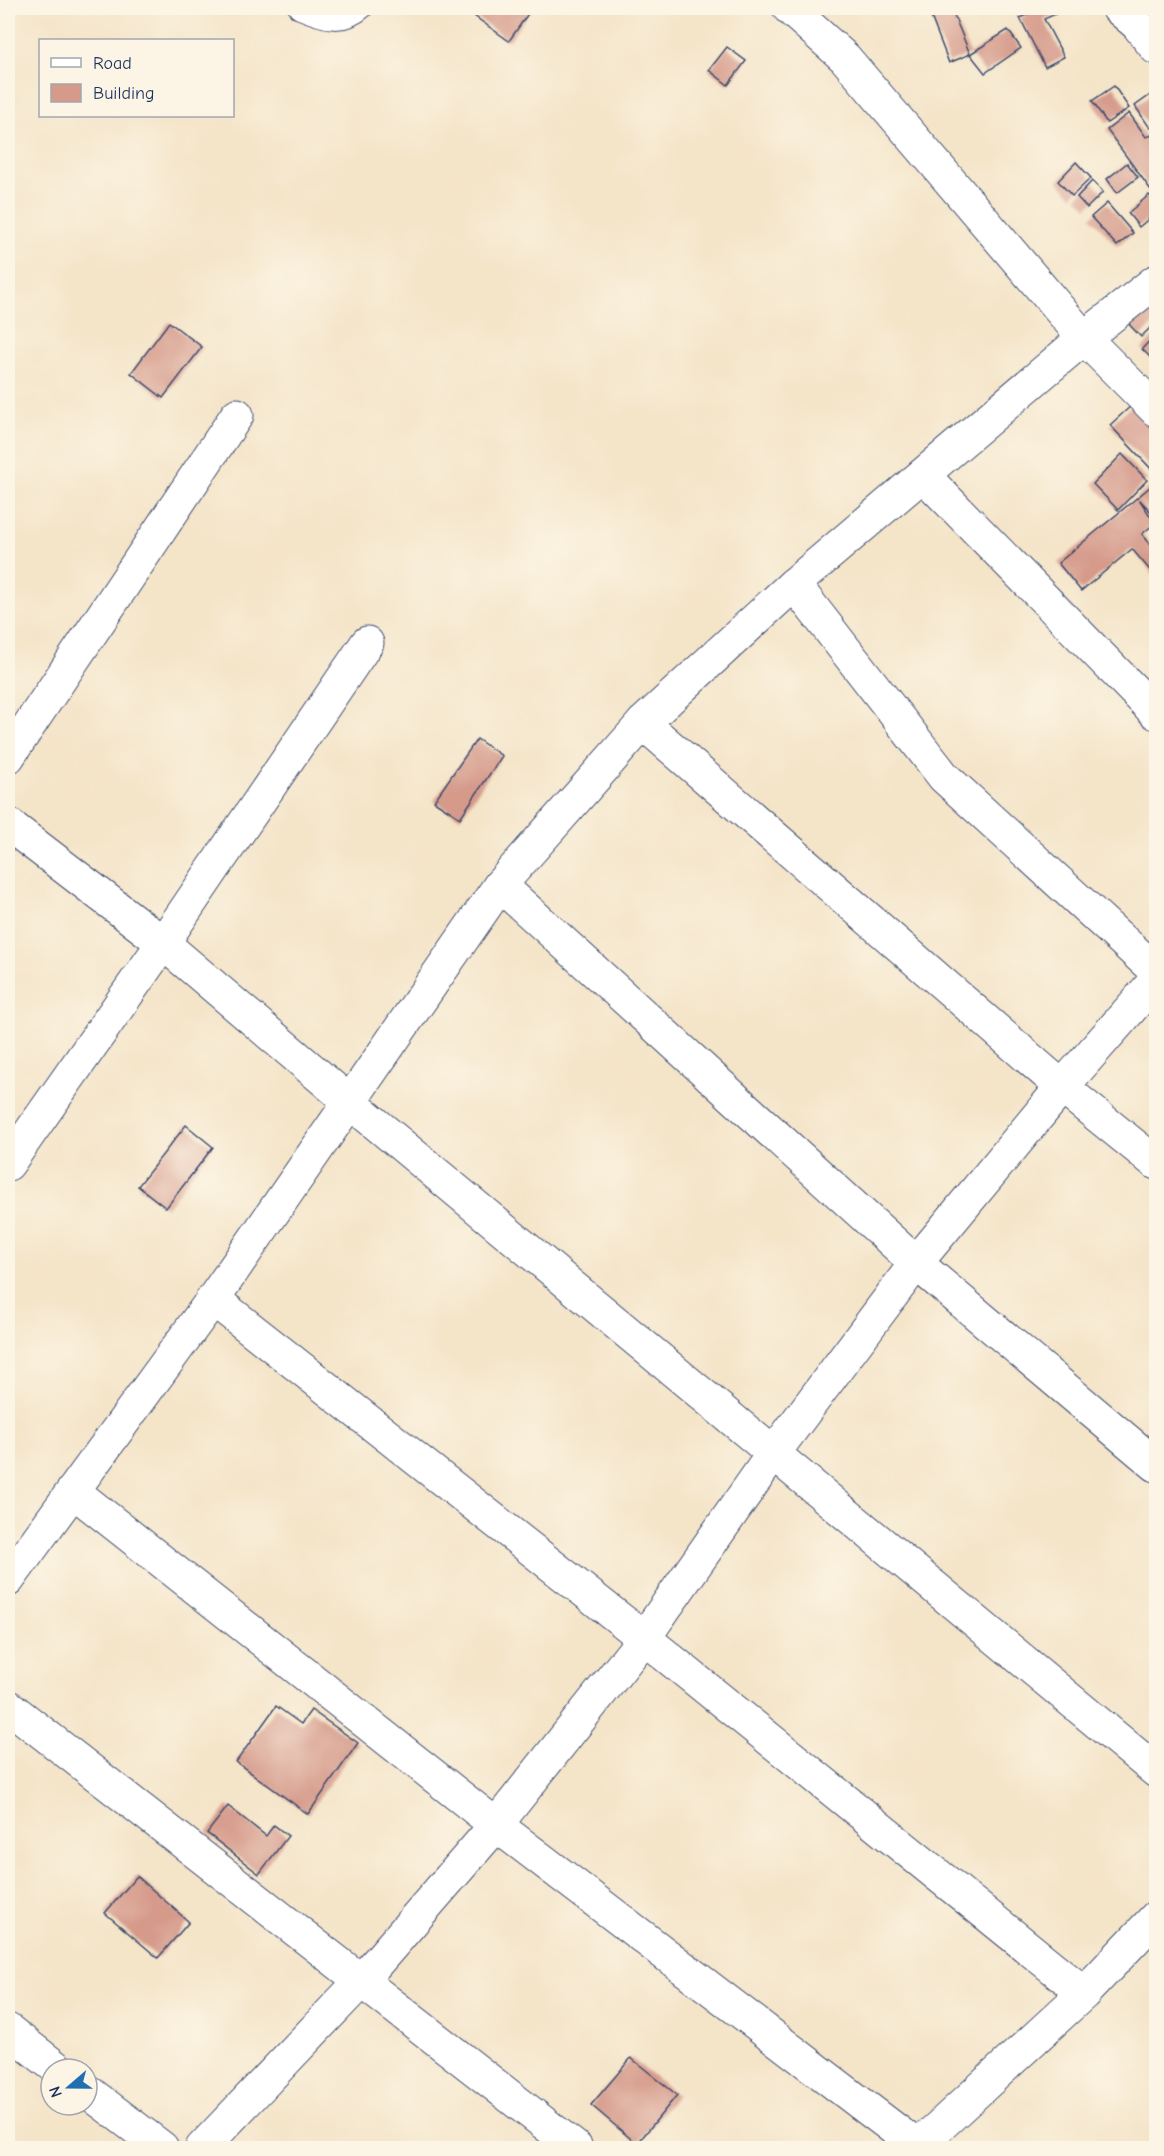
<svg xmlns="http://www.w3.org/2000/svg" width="1164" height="2156" viewBox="0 0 1164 2156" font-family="'Comic Neue',sans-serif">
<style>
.building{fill:#d59a8a}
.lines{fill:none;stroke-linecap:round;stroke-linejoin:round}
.lane-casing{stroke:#3c4a6e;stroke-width:23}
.street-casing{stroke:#3c4a6e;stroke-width:35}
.lane{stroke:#fff;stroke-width:21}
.street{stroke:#fff;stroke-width:33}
</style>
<rect width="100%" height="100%" fill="#fcf5e5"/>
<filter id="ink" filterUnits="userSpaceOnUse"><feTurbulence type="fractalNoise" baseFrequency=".0167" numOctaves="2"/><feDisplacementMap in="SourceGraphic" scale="12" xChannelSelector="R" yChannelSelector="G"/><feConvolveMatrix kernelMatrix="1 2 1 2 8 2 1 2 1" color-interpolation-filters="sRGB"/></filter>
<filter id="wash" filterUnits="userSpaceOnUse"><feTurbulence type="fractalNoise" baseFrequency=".008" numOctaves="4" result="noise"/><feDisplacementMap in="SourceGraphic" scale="24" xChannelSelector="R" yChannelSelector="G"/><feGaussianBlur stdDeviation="1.35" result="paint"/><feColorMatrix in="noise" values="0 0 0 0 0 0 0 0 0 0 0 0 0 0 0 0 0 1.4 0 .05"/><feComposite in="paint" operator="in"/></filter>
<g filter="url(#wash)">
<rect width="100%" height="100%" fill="#f4e4c8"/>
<g id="blocks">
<g class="building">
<polygon points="463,8 532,8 509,41"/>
<polygon points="933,8 951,8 970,54 949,63 928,9"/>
<polygon points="1040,8 1069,8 1044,19 1064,57 1045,67 1020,18"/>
<polygon points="1008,30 1021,48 985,73 970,54"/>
<polygon points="727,47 746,61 728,85 709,70"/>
<polygon points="1114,86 1129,108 1107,123 1092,101"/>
<polygon points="1156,91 1156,123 1150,128 1135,106"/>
<polygon points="1129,113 1146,137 1156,134 1156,197 1107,130"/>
<polygon points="1076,162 1091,178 1072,196 1058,181"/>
<polygon points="1127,163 1138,177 1117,193 1107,179"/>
<polygon points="1092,181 1103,192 1087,208 1077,197"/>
<polygon points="1149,195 1156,204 1156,213 1139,227 1128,213"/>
<polygon points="1107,203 1133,233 1117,246 1091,217"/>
<polygon points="1156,295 1156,328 1154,324 1141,337 1125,320"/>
<polygon points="169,322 202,347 163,398 131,373"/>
<polygon points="1156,334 1156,363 1142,349"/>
<polygon points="1132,405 1156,432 1156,474 1110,425"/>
<polygon points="1122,454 1147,480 1118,510 1093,484"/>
<polygon points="1156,482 1156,517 1139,499 1155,523 1142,534 1156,551 1156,573 1154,575 1132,549 1081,591 1058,563"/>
<polygon points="477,739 502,756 460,818 434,801"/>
<polygon points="186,1125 213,1147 166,1208 138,1186"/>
<polygon points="276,1706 301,1724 311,1710 358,1743 308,1814 236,1762"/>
<polygon points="228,1806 266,1836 274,1825 288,1836 259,1874 207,1833"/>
<polygon points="137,1876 189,1922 158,1958 105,1913"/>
<polygon points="631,2058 677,2095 637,2144 591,2105"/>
</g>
</g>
</g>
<g filter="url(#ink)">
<use href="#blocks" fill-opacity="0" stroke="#3c4a6e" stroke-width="1.5"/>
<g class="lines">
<g class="lane-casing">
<path id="lane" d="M299,8c22,9 43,18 63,0"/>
</g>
<g class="street-casing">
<g id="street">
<polyline points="789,8 845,58 1084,338 1156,410"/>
<polyline points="1118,8 1137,24 1156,48"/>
<polyline points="923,475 1156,713"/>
<polyline points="794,584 944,777 1156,971"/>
<polyline points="643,723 1062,1087 1156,1163"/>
<polyline points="8,757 237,415"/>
<polyline points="8,824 163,943 351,1103 1156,1771"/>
<polyline points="500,885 916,1263 1156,1465"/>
<polyline points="8,1164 163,943 367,643"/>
<polyline points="213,1299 644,1638 1084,1993"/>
<polyline points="73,1491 496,1825 918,2147"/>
<polyline points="8,1580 213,1299 500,885 643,723 794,584 1084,338 1156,281"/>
<polyline points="8,1706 576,2148"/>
<polyline points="8,2030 58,2069"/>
<polyline points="87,2091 162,2148"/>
<polyline points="202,2148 361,1981 496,1825 644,1638 773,1454 916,1263 1062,1087 1156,980"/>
<polyline points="916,2148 1084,1993 1156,1917"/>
</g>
</g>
<use href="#lane" class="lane"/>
<use href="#street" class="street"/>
</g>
</g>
<rect width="1164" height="2156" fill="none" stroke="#fcf5e5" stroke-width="30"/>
<rect x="39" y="39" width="195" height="78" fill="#fcf5e5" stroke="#a2a6af" stroke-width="1.5"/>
<rect x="51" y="58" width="30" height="9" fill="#ffffff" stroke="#a2a6af" stroke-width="1.5"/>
<text x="93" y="69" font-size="18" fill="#1b2f5e">Road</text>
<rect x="51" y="84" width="30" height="18" fill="#d59a8a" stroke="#a2a6af" stroke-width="1.5"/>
<text x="93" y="99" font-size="18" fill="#1b2f5e">Building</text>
<g transform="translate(69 2087) rotate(250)"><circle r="28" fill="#fcf5e5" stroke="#a2a6af" stroke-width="1.5"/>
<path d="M0-4.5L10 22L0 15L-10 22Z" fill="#1f6fb2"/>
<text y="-9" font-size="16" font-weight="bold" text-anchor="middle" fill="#1b2f5e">N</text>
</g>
</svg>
